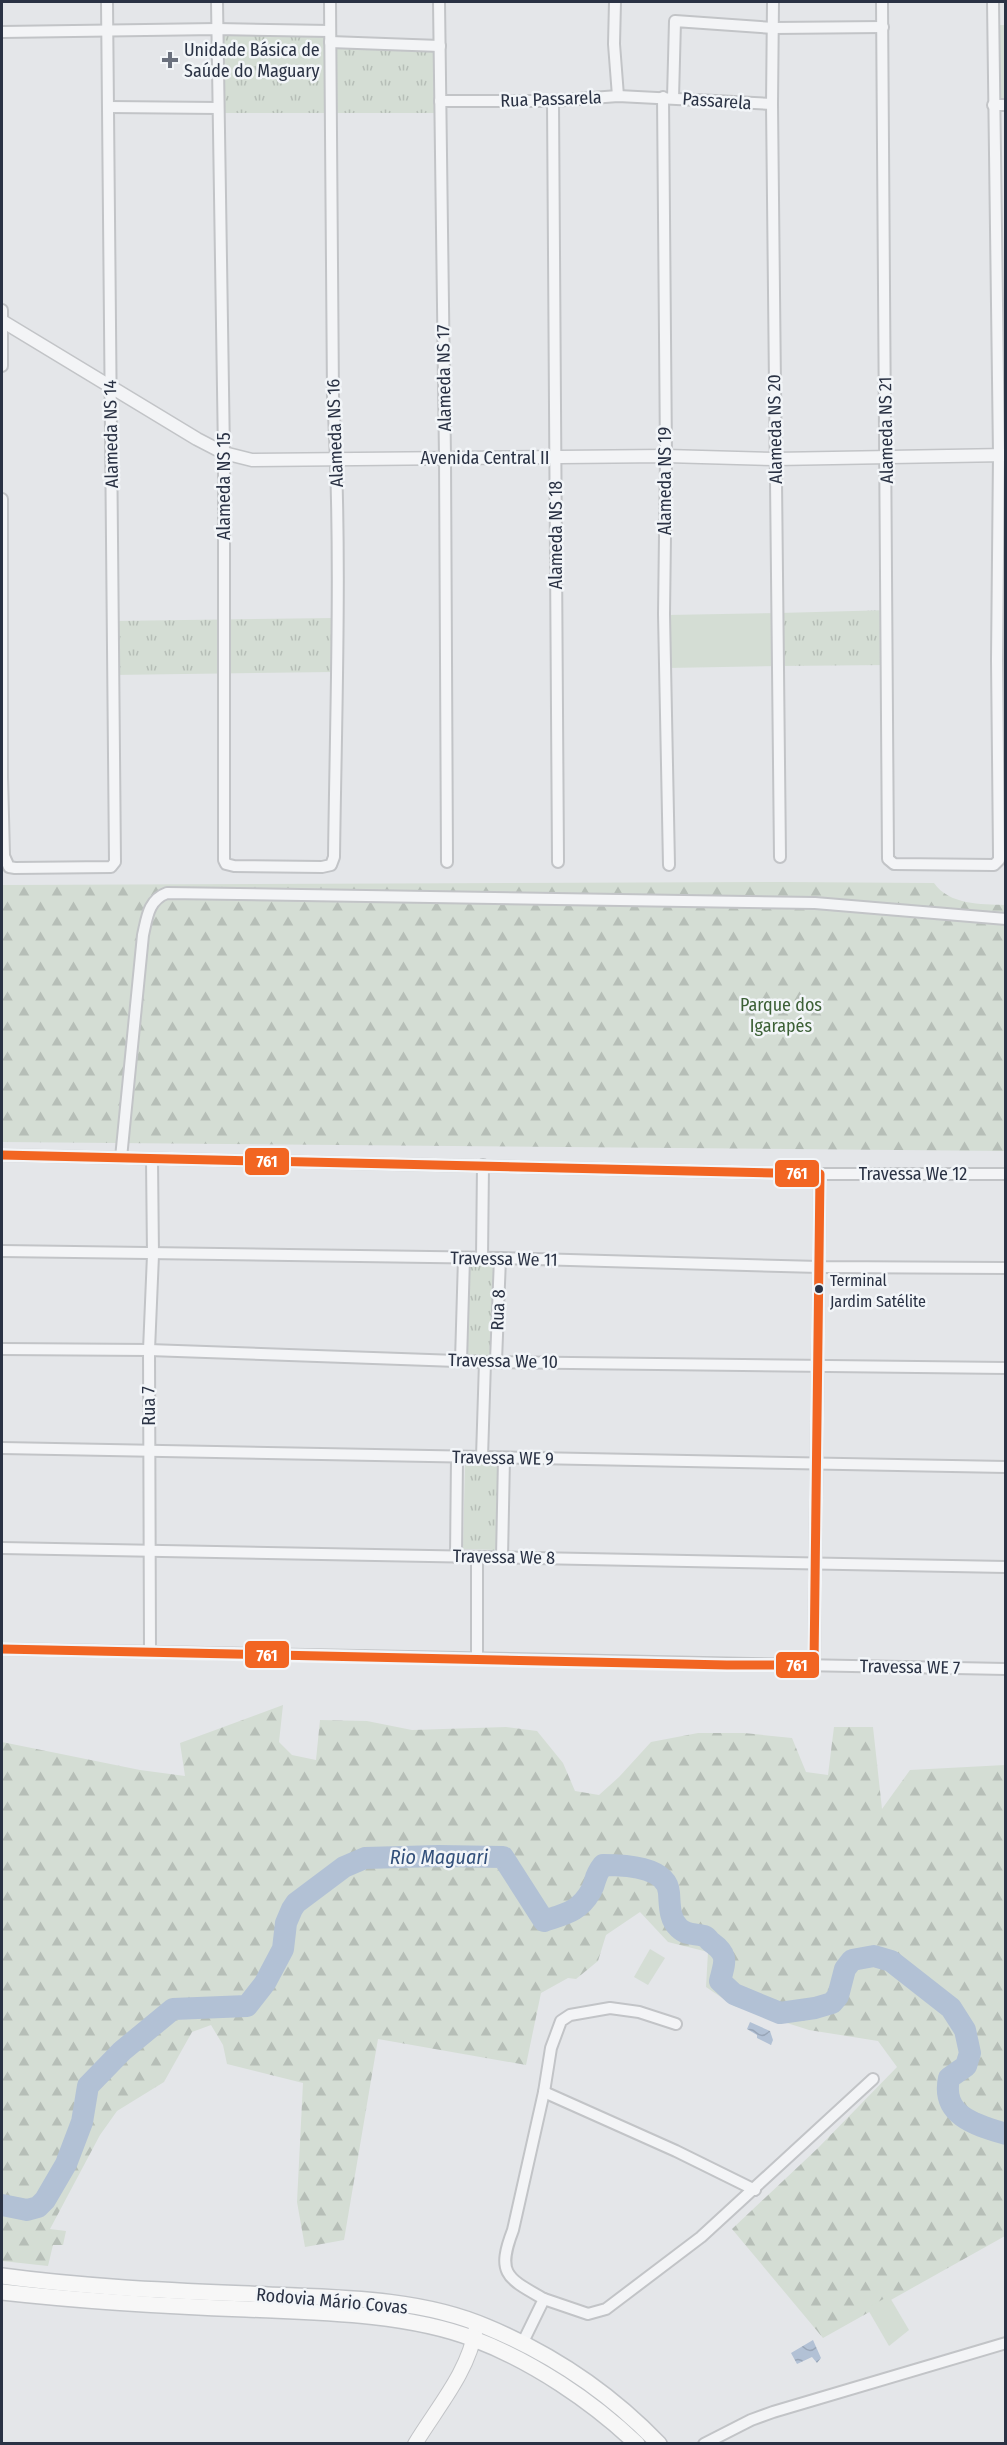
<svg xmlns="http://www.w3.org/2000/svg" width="1007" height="2445" viewBox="0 0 1007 2445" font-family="'Fira Sans Condensed',sans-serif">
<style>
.forest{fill:url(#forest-firs)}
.park{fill:url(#park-tufts)}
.pitch{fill:#d4ddd4}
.water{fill:url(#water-waves)}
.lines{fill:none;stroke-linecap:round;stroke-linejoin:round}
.river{stroke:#b2c1d5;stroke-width:22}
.minor-casing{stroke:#c2c4c7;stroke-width:14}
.tertiary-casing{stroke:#c2c4c7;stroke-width:15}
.secondary-casing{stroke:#c2c4c7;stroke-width:16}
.primary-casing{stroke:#c0c3c7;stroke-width:18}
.minor{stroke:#f3f4f6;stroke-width:10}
.tertiary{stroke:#f3f4f6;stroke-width:12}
.secondary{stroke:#f7f7f7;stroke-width:14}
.primary{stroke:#f7f7f7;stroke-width:15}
.bus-1-casing{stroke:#f2f5f8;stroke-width:14}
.bus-1{stroke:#f26522;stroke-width:9}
.poi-dot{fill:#6b717e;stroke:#f2f5f8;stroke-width:2}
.bus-dot{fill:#2a3244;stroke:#f2f5f8;stroke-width:2}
.labels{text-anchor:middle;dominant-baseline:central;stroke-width:5;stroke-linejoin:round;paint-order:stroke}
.bus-label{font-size:16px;fill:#2a3244;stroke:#f2f5f8;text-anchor:start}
.poi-label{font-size:18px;fill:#2a3244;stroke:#f2f5f8;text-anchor:start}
.street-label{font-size:18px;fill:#2a3244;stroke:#f2f5f8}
.park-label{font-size:18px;fill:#3c6036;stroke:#f2f5f8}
.water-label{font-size:20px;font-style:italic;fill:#324f7a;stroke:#f2f5f8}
.line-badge{stroke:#f2f5f8;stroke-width:2}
.badge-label{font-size:16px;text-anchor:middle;font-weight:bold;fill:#fff}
</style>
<defs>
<pattern id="forest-firs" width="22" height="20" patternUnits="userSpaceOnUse" patternTransform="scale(1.5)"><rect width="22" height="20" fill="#d4ddd4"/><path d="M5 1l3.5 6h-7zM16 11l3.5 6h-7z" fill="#b6beb7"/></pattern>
<pattern id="park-tufts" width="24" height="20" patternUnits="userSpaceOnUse" patternTransform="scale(1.5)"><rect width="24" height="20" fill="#d4ddd4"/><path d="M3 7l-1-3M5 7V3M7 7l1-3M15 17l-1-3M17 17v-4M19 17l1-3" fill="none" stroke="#b6beb7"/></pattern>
<pattern id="water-waves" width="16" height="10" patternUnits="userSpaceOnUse" patternTransform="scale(1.5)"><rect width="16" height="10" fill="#b2c1d5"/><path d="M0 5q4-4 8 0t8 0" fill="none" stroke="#99a6b8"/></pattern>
</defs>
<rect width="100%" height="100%" fill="#e4e6e9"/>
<g class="forest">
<path d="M782,882l152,1c15,22 47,21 71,22v246l-1003,-9v-257z"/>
<polygon points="283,1705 279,1742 292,1755 316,1760 320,1720 367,1721 412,1730 506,1727 537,1731 563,1763 575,1791 599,1795 619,1777 651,1742 698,1733 744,1733 792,1738 806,1772 828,1775 834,1727 873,1727 882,1809 910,1770 1005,1765 1005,2236 823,2338 732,2229 818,2148 897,2067 878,2041 809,2030 734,2006 706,1987 708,1952 668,1942 640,1912 606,1935 598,1961 576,1979 568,1978 541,1993 526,2065 378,2039 344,2240 305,2247 297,2202 303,2083 227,2064 223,2045 211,2025 192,2032 164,2082 117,2111 100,2135 50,2229 66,2231 63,2245 53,2245 48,2266 2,2261 2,1742 140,1770 185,1776 180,1743"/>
</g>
<g class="park">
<polygon points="217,31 328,32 329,47 439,48 440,113 220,113"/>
<polygon points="890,610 889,665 779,666 779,613"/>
<polygon points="333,618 333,672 113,675 112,621"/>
<polygon points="469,1265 494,1266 491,1357 466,1356"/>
<polygon points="465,1463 498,1464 496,1550 463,1549"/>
</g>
<g class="pitch">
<polygon points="994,25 1005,25 1005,105 995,105"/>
<polygon points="779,613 779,666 667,668 667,615"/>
<polygon points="650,1949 665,1958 648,1985 634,1977"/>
<polygon points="889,2296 909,2330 889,2346 867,2308"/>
</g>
<g class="water">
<polygon points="750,2022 770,2031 773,2040 771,2045 757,2038 757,2035 747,2029"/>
<polygon points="813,2340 821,2358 817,2363 812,2357 797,2364 791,2353"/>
</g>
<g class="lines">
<path class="river" d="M2,2205l25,5 11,-3 7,-7 21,-36 16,-42 6,-36 34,-35 51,-42 74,-3 18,-23 18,-34 3,-26 6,-14 4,-6 48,-36 21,-9 74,-2 64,1 41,64c21,-7 35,-9 47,-30 6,-11 2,-13 12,-26 20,0 64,1 66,28 1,12 0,26 10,35 8,8 16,5 25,8 5,2 3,3 7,6 18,13 14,19 9,39l14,13 46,19 35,-5 17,-5 6,-7 7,-27 7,-9 22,-4 17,5 60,47 14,22 5,23 -4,13 -17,12c-8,38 27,47 57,56"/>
<g class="minor-casing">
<g id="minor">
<path d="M217,2l7,451v407l2,4 8,2 88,1 9,-2 3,-8c2,-154 8,-308 -1,-461l-3,-394"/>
<polyline points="439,2 445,457 447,862"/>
<polyline points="615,2 614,44 618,96"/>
<polyline points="773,2 772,104 780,857"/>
<polyline points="882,2 888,859 894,864 994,865 999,860 999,855 997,660 999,455 993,2"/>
<polyline points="2,32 217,29 330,31"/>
<polyline points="330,42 440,46"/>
<polyline points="663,97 666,456 664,614 669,865"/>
<polyline points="673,98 675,21 774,28 883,27"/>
<polyline points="440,101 553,101 618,96 772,104"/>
<polyline points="553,101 558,862"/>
<polyline points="993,105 1006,105"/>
<polyline points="109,107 218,108"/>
<polyline points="2,310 2,366"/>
<polyline points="2,499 2,777 4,856 9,867 15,868 111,867 115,862 107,2"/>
<polyline points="2,1155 820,1174 1006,1174"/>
<path d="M121,1158l22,-223c4,-17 5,-35 24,-42l648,10 191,16"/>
<polyline points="2,1251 500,1258 819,1267 1006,1268"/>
<polyline points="482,1258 483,1165"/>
<polyline points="2,1349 149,1350 485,1362 1006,1368"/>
<polyline points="461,1361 464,1258"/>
<polyline points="496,1361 500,1258"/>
<polyline points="2,1448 1006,1467"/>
<polyline points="482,1457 485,1362"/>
<polyline points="2,1548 1006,1567"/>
<polyline points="456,1557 457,1457"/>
<polyline points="502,1557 504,1458"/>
<polyline points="2,1649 1006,1669"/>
<polyline points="150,1652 149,1350 153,1255 152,1160"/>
<polyline points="477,1659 477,1557"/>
<polyline points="814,1665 820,1174"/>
<polyline points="544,2092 676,2151 755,2190"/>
<polyline points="544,2299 588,2314 606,2309 701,2237 873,2079"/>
<path d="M522,2344l22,-45c-37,-21 -48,-25 -31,-69l31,-138 7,-44 10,-27 9,-6 40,-7 29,4 37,12"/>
<polyline points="704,2444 751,2420 773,2412 1006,2343"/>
</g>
</g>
<g class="tertiary-casing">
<polyline id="tertiary" points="2,321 197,439 224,453 252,460 666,456 775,459 1006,455"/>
</g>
<g class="secondary-casing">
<path id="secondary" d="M415,2444c23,-38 53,-71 61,-116"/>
</g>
<g class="primary-casing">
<g id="primary">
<path d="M2,2276c88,12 177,15 266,19 72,3 152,3 219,32 65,27 123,66 172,117"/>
<path d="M2,2292c81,9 162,14 244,17 71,3 161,4 228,30 58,22 118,62 163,105"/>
</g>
</g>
<use href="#minor" class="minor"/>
<use href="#tertiary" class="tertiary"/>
<use href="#secondary" class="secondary"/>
<use href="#primary" class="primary"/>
<g class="bus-1-casing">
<polyline id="bus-1" points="2,1155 820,1174 814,1665 727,1665 2,1649"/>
</g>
<use href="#bus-1" class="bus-1"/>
</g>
<path class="poi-dot" d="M167 51h6v6h6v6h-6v6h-6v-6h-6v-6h6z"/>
<circle class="bus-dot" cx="819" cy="1289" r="5"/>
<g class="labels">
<g class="bus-label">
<text x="830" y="1280">Terminal<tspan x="830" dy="21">Jardim Satélite</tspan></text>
</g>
<g class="poi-label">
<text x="184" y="50">Unidade Básica de<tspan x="184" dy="21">Saúde do Maguary</tspan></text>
</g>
<g class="street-label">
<text transform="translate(551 99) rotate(-2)">Rua Passarela</text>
<text transform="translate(717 101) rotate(4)">Passarela</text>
<text transform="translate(444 378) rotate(-91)">Alameda NS 17</text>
<text transform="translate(775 429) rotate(-91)">Alameda NS 20</text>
<text transform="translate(886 430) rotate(-91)">Alameda NS 21</text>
<text transform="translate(335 433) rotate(-92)">Alameda NS 16</text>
<text transform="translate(111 434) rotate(-91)">Alameda NS 14</text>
<text x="485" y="458">Avenida Central II</text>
<text transform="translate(665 481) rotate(-90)">Alameda NS 19</text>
<text transform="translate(224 486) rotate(-90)">Alameda NS 15</text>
<text transform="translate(556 535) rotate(-90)">Alameda NS 18</text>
<text x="913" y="1174">Travessa We 12</text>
<text transform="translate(504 1259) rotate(1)">Travessa We 11</text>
<text transform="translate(498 1310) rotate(-88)">Rua 8</text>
<text transform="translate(503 1361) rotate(1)">Travessa We 10</text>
<text transform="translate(149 1406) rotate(-90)">Rua 7</text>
<text transform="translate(503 1458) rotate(1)">Travessa WE 9</text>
<text transform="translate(504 1557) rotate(1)">Travessa We 8</text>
<text transform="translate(910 1667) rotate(1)">Travessa WE 7</text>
<text transform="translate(332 2301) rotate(5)">Rodovia Mário Covas</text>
</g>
<g class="park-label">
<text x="781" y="1005">Parque dos<tspan x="781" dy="21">Igarapés</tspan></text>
</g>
<g class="water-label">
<text x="439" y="1857">Rio Maguari</text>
</g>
</g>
<g class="line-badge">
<rect x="244" y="1147" width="46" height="29" rx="6" fill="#f26522"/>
<rect x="774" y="1159" width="46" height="29" rx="6" fill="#f26522"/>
<rect x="244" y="1640" width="46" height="29" rx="6" fill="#f26522"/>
<rect x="775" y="1651" width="45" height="28" rx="6" fill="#f26522"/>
</g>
<g class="badge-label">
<text x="267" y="1167">761</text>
<text x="797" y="1179">761</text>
<text x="267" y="1661">761</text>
<text x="797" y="1671">761</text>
</g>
<rect width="1007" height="2445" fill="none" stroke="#2a3244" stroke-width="6"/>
</svg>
